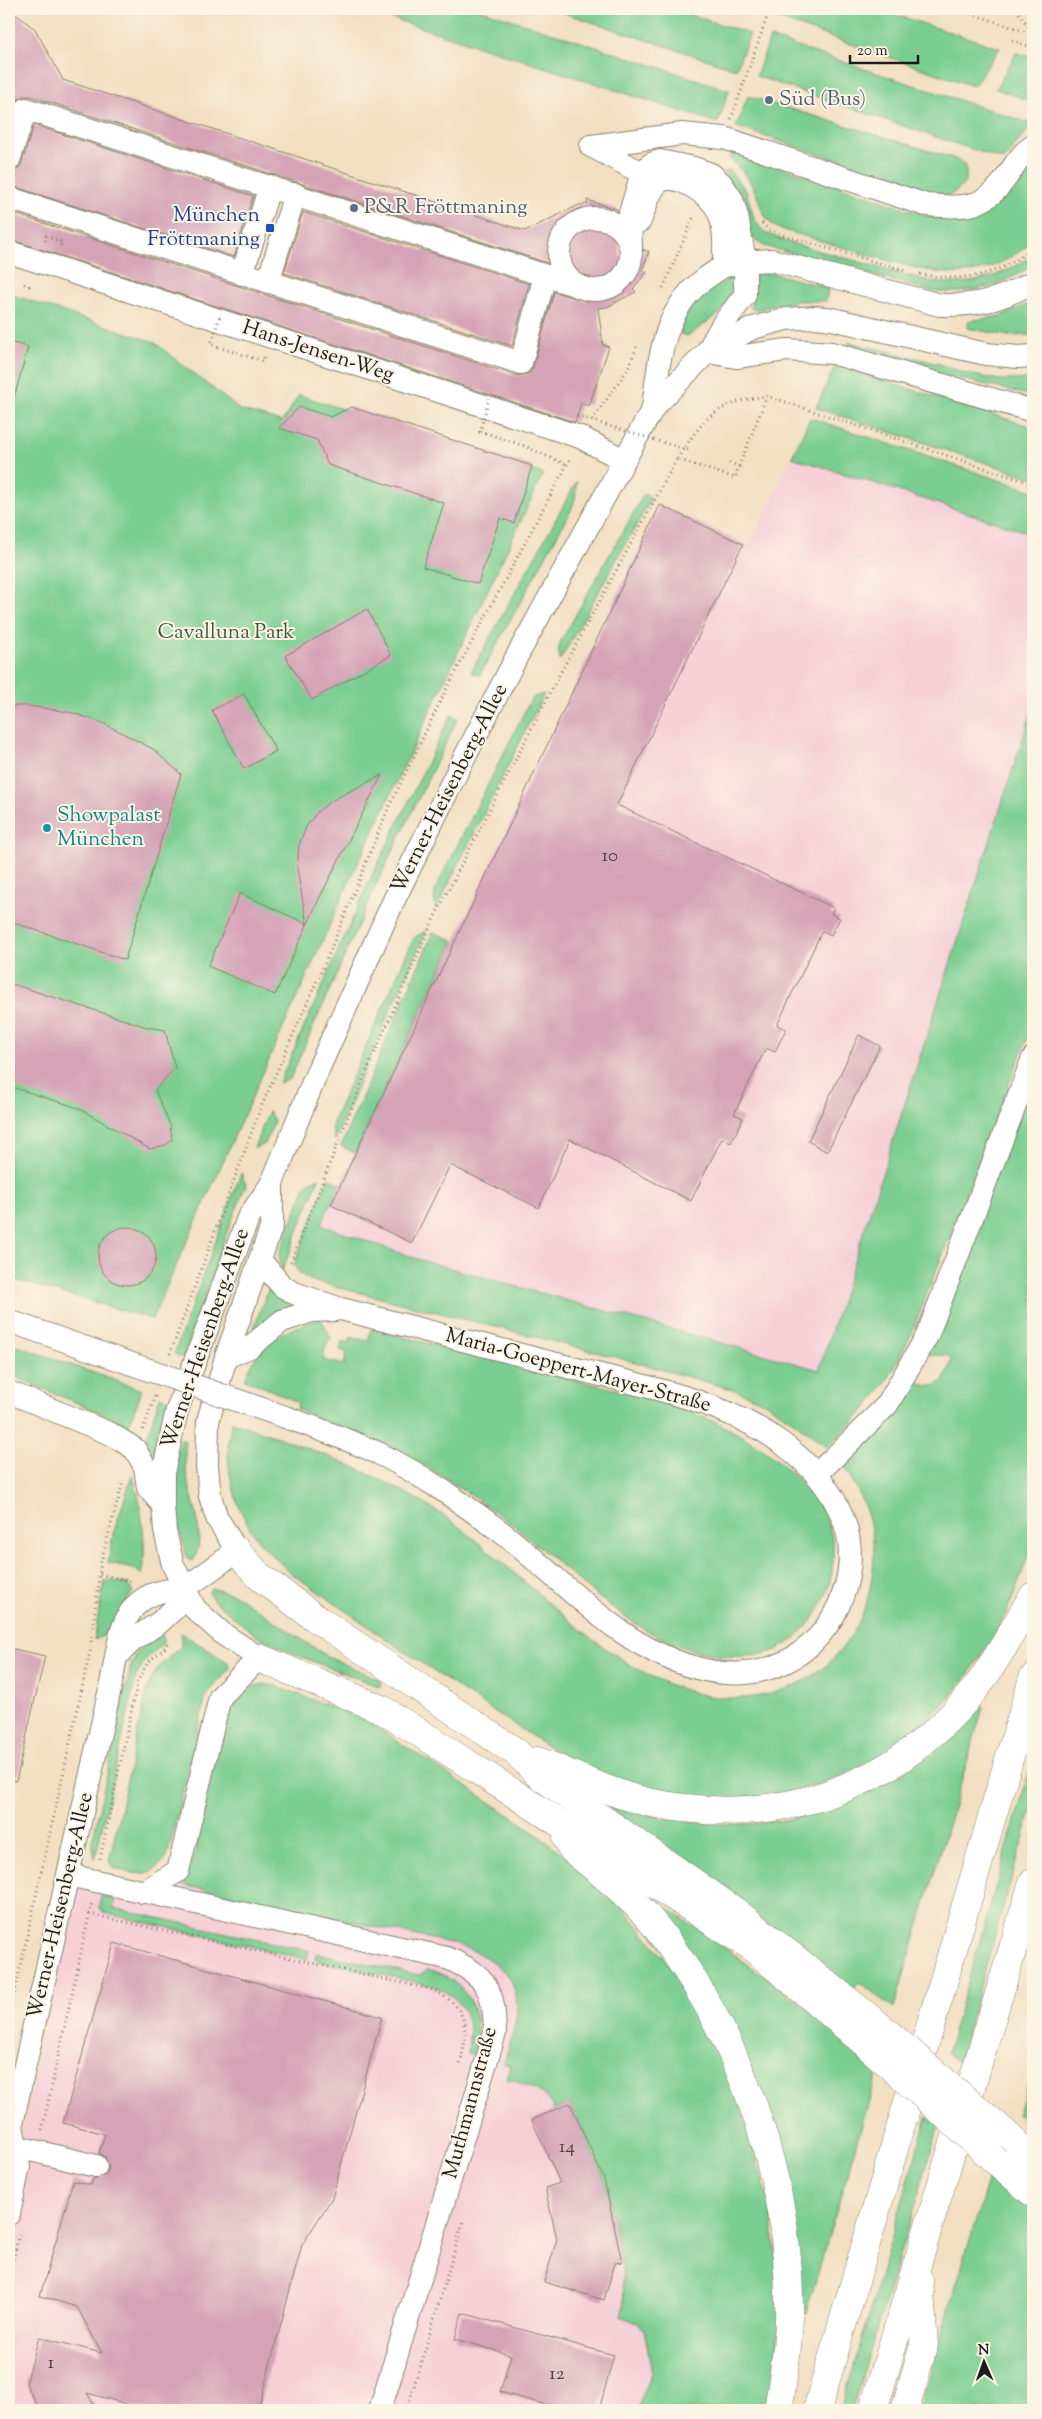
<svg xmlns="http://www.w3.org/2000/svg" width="1042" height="2419" viewBox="0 0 1042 2419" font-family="'Sorts Mill Goudy',serif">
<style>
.built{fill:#f6cfd7}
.green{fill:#7ace91;stroke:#4b7556}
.building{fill:#d4a3b6}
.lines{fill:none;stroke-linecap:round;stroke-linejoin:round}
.minor-casing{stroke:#877e6e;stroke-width:24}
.highway-casing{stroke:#877e6e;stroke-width:29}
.path{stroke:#877e6e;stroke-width:3;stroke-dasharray:1 4;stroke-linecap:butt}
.minor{stroke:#fff;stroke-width:22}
.highway{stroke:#fff;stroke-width:28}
.minor-bridge-casing{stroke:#877e6e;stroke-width:24;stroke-linecap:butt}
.highway-bridge-casing{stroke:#877e6e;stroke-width:29;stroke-linecap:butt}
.path-bridge{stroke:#877e6e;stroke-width:3;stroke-dasharray:1 4;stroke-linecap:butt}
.minor-bridge{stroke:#fff;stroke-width:22}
.highway-bridge{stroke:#fff;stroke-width:28}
.service-dot{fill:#5c6f8a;stroke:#fcf5e5;stroke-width:2}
.transit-dot{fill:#1a4fb4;stroke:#fcf5e5;stroke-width:2}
.culture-dot{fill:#0f9aa8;stroke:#fcf5e5;stroke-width:2}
.labels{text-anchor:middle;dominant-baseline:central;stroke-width:4;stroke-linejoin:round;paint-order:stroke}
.number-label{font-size:19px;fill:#4a3e42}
.service-label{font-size:21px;fill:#4e5e75;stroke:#fcf5e5;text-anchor:start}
.transit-label{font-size:21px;fill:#164399;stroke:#fcf5e5;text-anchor:end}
.street-label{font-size:21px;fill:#1c1c1c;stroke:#fcf5e5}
.park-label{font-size:21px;fill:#3d5a45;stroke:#fcf5e5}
.culture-label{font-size:21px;fill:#0d838f;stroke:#fcf5e5;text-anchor:start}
</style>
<rect width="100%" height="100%" fill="#fcf5e5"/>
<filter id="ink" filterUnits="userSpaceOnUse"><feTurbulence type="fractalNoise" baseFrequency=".02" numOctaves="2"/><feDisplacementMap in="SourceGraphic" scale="10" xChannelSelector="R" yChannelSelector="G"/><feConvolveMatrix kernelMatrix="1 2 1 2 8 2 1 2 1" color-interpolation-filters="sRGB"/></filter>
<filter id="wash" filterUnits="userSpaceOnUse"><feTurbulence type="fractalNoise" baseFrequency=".0096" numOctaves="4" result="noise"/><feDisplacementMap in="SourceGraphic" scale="20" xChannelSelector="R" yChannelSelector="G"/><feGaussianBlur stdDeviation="1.12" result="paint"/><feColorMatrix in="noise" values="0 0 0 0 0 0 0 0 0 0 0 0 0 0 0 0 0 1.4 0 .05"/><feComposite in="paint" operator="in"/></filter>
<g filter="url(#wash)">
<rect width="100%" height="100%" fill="#f2dfc1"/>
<g class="built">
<polygon points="792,457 1033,534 1033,707 819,1370 417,1259 320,1225 659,504 749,546"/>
<polygon points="78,1883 182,1885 455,1944 474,1950 491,1960 502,1970 515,1993 517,2006 504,2063 511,2065 507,2079 530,2086 550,2101 570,2103 604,2179 622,2262 624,2304 621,2316 637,2323 645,2329 652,2373 637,2410 9,2410 9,2189"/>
</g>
<g class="green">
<polygon points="363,9 479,9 729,90 718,123"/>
<polygon points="552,9 672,9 750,34 736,69"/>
<polygon points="779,9 877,9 1000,48 973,86 775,18"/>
<polygon points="770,38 1032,124 1004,160 756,76"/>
<polygon points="1016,53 1032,57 1033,102 996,89"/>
<path d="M748,96l205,62 11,6c6,17 -1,24 -16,32l-212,-69z"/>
<path d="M730,150l204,68c31,3 61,-4 80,-31 7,-10 11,-21 19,-29v83c-58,48 -96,33 -161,15 -31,-9 -61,-18 -92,-27 -19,-8 -18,-25 -27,-42 -6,-11 -14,-20 -23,-28z"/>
<path d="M729,170l17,21 8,27 5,8 7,7 21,9 149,41c40,2 64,-6 97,-28v10c-31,21 -60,29 -98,27l-171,-46 -13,-10 -27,-64z"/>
<polygon points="755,273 775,274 828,288 826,301 796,301 754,310 751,308"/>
<path d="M730,279h4l5,9 -18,24 -30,22 -4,2 -6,-2c-4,-21 32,-47 49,-55z"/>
<polygon points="9,294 154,342 240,410 282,422 299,395 543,474 349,882 152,1319 9,1278"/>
<polygon points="1033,302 1033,335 1009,336 967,328 969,321 1001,316"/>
<polygon points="849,342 940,364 967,374 1000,380 1033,379 1033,396 937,373 848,346"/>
<polygon points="835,366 1033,427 1033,478 816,408"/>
<polygon points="810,418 1033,491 1033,534 792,457"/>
<polygon points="577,481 575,499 571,510 480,675 471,672"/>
<polygon points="644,494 651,499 560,660 558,650 561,641"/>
<polygon points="544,694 436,909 434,898 436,888 529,703 534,697"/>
<path d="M1033,707v316l-122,312 -22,42 -22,31 -40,39 -35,-27 -28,-18 -29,-12 -104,-29 -318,-80c-9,-4 -14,-8 -19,-16l34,-87 12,5 -19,42 96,34 402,111z"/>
<polygon points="451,715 458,718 377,883 290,1079 279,1083 370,880"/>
<polygon points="427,930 381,1031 335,1140 332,1127 334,1119 411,944 415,937"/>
<polygon points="433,932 454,941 355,1153 341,1146"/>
<path d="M1033,1081v459c-11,33 -22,69 -41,99 -66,110 -171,170 -301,159 -31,-2 -65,-14 -94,-26 -37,-15 -71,-40 -105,-62 -68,-44 -134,-91 -201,-137 -10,-10 -22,-19 -31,-30 -25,-32 -39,-81 -28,-121 72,23 141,49 206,90 103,67 221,238 362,171 31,-15 58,-49 67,-82 14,-52 6,-87 -22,-133l1,-5c28,-28 48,-51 68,-85 19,18 34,4 37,-18l-4,-5h-23z"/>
<polygon points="269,1111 274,1122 265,1144 254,1148"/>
<polygon points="241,1173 246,1185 227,1232 183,1358 174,1354"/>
<polygon points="319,1178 282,1271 279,1255 282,1246 305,1188 309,1182"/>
<polygon points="269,1287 294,1304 295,1308 257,1330 254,1327"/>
<path d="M321,1319l10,19 -6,10 -2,12 21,5 3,-13 -7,-2 2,-9 7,2 2,-6 17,4 3,-12c67,17 134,33 201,50 58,14 128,29 178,62 30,19 60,44 76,77 20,45 -3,110 -48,131 -25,11 -53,8 -78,3 -70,-15 -134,-86 -190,-129 -21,-16 -43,-31 -65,-45 -44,-29 -101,-48 -149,-69l2,-7 -53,-23c17,-42 36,-47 76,-60z"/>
<polygon points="9,1343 142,1390 129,1425 9,1374"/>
<polygon points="160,1396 168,1400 155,1451 149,1455 144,1447"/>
<path d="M182,1438l3,3c0,10 0,21 1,31 5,28 21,60 8,88l-4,1 -3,-4c-12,-41 -21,-77 -5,-119z"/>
<path d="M132,1476c9,19 16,79 10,99l-8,-7 -26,-5 5,-29z"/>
<polygon points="108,1580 128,1584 133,1591 105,1635 94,1640 104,1582"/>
<polygon points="211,1588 236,1595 328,1657 381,1680 380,1687 299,1656 258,1637 213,1600 209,1593"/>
<polygon points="162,1633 163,1643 144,1662 136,1677 95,1859 92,1842 131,1666 138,1650"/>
<path d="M181,1633l48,30 1,5 -24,28 -39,161c-17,22 -30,18 -54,11l-4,-7 39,-175 10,-18 23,-22z"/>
<path d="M264,1684l12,2 72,27 22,10 153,101 68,51 31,31 56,69 57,112 36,121 10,99 -10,103h-134l15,-37 -8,-44 -7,-6 -16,-7 3,-12 -2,-42 -18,-83 -34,-76 -16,7c-9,-20 -27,-26 -47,-31l4,-14 -7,-1c5,-19 13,-39 13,-58 0,-35 -33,-53 -62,-62l-273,-59v-4l11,-20 31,-142 13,-22 17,-11z"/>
<path d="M980,1703l3,5 -89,300 -35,-26 -6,7 -252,-187c149,47 274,21 379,-99z"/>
<polygon points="1033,1759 1033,1804 958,2063 947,2053"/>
<path d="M615,1873c80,53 158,107 233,166l-4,7 33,28 -72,242 -8,4 -32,-209z"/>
<polygon points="101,1896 115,1899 113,1908 309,1951 307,1959 104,1913 100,1908"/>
<path d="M316,1953l103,22 9,-6c40,12 56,45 46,85h-7c7,-34 -1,-55 -34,-68l-118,-26z"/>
<polygon points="1033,2068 1033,2128 1018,2115"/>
<polygon points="927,2117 939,2126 852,2410 841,2410"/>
<polygon points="991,2171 1030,2197 1033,2207 1033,2410 918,2410"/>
</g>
<g id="blocks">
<g class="building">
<polygon points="9,9 35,29 63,80 525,231 579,205 588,204 587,200 617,209 620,254 624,259 632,261 638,259 644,249 644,251 649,251 642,271 647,272 633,289 636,292 607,307 598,308 603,345 609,347 589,406 581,403 575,422 9,239 9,212 517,376 530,373 533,367 554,292 586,301 593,297 597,292 594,280 588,276 30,96 23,96 17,100 9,119"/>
<polygon points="34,125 253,196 234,257 9,185 9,173 17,170 21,165"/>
<polygon points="303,212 529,284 512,346 284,273"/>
<polygon points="9,342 28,347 14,398 9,397"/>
<polygon points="299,407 331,417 351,407 532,466 514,523 500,518 478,584 423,567 444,503 328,465 317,440 279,428"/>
<polygon points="660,505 743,544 617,805 834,908 831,914 840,918 831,935 822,931 777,1025 786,1029 775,1052 766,1048 734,1114 743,1118 731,1143 722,1138 691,1201 570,1139 539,1208 450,1165 412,1243 331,1205"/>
<polygon points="367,609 391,655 312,700 285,656"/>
<polygon points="244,694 276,751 244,769 212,710"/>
<polygon points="9,706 29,706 69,712 103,723 153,749 181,774 125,960 9,921"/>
<polygon points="382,775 319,899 275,995 208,966 240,893 307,924 297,869 299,845 306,827 318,811 331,801"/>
<polygon points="9,983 147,1027 165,1030 175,1068 155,1090 170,1125 172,1140 166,1145 150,1149 78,1108 9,1086"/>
<polygon points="859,1035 880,1046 827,1152 808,1141"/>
<circle cx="127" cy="1256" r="29"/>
<polygon points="9,1648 45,1656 16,1781 9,1780"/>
<polygon points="114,1943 382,2017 332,2198 302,2245 258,2410 148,2410 87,2393 97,2410 40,2410 26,2384 39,2337 102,2353 77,2307 40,2296 73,2181 91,2185 93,2179 105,2175 109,2169 105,2157 99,2153 105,2134 63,2123"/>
<polygon points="570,2103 604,2179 622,2262 615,2263 604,2300 544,2282 557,2239 545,2188 560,2183 532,2120"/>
<polygon points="462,2313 614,2355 599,2410 564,2410 500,2392 511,2355 455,2339"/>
</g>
</g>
</g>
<g filter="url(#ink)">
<use href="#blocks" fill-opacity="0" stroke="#877e6e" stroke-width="1"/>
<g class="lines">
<g class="minor-casing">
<g id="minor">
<path d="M591,146l91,-12 42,4 202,67c38,3 59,5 82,-30 8,-12 13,-22 25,-29"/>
<polyline points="591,146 642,173 655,176"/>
<polyline points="9,160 26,109 584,288"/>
<polyline points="9,198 521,363 545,276"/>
<circle cx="595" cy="254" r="36"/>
<path d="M640,221c5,-12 8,-29 18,-38 14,-14 52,12 59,26 9,17 7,37 7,57"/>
<polyline points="631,248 630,213 642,173 651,164 660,161 694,168 711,174 722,184 732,199 737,216 745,261 745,295 722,325 707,352"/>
<polyline points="9,252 580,437 624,460"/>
<polyline points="242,274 270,186"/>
<polyline points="268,282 295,194"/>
<polyline points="707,352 736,357 787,350 832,353 1033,411"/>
<path d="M653,408c6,-48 10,-100 53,-130 6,-4 13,-10 19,-12 15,-5 31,-5 46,-6l169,45c38,1 60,-5 93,-23"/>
<path d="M260,1260l22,26 12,7 47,16c79,20 157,40 235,60 68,17 139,30 197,68 31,21 58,48 71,84 20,55 -13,125 -68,145 -23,9 -48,9 -71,4 -86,-19 -142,-92 -209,-142 -37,-27 -75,-54 -116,-74 -30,-14 -61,-25 -92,-36"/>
<polyline points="9,1321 103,1354"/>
<polyline points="226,1357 250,1347 282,1321 312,1311 335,1310"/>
<polyline points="9,1392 111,1434 135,1449 145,1467 148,1488 162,1504"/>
<polyline points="817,1474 887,1405 927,1336 1033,1058"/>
<polyline points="117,1656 133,1640 160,1622 175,1608 184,1589 237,1551 217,1518 210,1496 207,1466 208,1421 226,1357 272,1225 272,1183"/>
<path d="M68,1875l379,83c41,18 47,31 48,75l-115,377"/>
<polyline points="143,1892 178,1871 220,1697 259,1658 223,1634 195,1609 173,1565 165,1531 163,1505 163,1473 177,1410 248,1218 272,1183 318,1070 393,902 454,778 517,656 653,408 707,352 753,328 786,319 816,317 832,319 986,354 1018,357 1033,356"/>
<polyline points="14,2146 96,2166"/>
<path d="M9,2214l10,-47 -7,-43 4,-19 94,-416c11,-51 7,-100 74,-100"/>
</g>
</g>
<g class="highway-casing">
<g id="highway">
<polyline points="237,1551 259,1576 314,1617 517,1753 539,1775 736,1912 877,2024"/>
<polyline points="259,1658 381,1709 423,1735 752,1947 864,2042"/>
<path d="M537,1761c36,13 71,32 110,41 128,27 245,-10 328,-113 23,-29 39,-62 58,-93"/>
<path d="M567,1839l5,10c31,26 64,51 88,83 83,109 132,252 129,388 -1,31 -6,60 -11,90"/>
<polyline points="1005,2133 1033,2159"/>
<polyline points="996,2161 1033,2193"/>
<polyline points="817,2410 1033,1678"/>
<polyline points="873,2410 1033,1882"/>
<polyline points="905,2410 924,2344 919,2280"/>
</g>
</g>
<g class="path">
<polyline points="957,9 1033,34"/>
<polyline points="1016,9 1033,33"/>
<polyline points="1012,40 1033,48"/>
<polyline points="731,119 770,9"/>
<polyline points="762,223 769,230 779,234 907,271"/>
<polyline points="45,241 46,236 62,242 61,246"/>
<path d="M920,274c41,9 81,2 113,-27"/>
<polyline points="24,284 29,286 30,282"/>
<polyline points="663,288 694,216"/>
<polyline points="218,347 263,361 265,356"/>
<polyline points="592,420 628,369 638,344"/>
<polyline points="485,433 522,445 567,465"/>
<path d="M677,459c27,-42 39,-56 90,-63"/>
<polyline points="729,463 739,466 767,396 1033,484"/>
<polyline points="291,1262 363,1079 433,920 557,679 677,459 735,478 739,466"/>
<polyline points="170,1354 261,1107 328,956 388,809 446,690 571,457"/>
<polyline points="143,1430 155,1396"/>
<polyline points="100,1574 131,1581"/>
<polyline points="100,1859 138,1680 148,1662 166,1647 167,1643"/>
<path d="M89,1914l341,75c38,16 40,39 30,75"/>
<polyline points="9,2018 90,1652 101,1561 123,1482"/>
<polyline points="42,2130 92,1902"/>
<polyline points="9,2279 19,2234"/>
<polyline points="407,2410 463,2222"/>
</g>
<use href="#minor" class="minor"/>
<use href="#highway" class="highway"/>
<g class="minor-bridge-casing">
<polyline id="minor-bridge" points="103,1354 288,1418"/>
</g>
<g class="highway-bridge-casing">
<g id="highway-bridge">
<polyline points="877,2024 1005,2133"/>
<polyline points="864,2042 996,2161"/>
</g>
</g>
<g class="path-bridge">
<polyline points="218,347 211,344 221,313"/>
<polyline points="577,416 691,451"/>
<polyline points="485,433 480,432 489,398"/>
</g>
<use href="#minor-bridge" class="minor-bridge"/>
<use href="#highway-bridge" class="highway-bridge"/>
</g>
</g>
<g class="service-dot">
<circle cx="769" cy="100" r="5"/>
<circle cx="354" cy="208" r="5"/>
</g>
<rect class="transit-dot" x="265" y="223" width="10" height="10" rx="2.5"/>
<circle class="culture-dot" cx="47" cy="828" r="5"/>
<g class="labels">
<g class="number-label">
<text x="610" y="856">10</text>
<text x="567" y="2147">14</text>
<text x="51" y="2363">1</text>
<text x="557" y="2374">12</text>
</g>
<g class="service-label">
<text x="779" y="100">Süd (Bus)</text>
<text x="364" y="208">P&amp;R Fröttmaning</text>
</g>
<g class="transit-label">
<text x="260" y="216">München<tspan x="260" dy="24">Fröttmaning</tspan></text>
</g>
<g class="street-label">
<text transform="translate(318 352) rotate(18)">Hans-Jensen-Weg</text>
<text transform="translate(450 789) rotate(-63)">Werner-Heisenberg-Allee</text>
<text transform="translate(206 1339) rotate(-71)">Werner-Heisenberg-Allee</text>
<text transform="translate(578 1371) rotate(15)">Maria-Goeppert-Mayer-Straße</text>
<text transform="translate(61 1906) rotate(-77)">Werner-Heisenberg-Allee</text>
<text transform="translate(471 2103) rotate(-75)">Muthmannstraße</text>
</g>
<g class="park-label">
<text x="226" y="633">Cavalluna Park</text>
</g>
<g class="culture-label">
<text x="57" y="816">Showpalast<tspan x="57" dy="24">München</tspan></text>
</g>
</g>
<rect width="1042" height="2419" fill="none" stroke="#fcf5e5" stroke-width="30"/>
<g transform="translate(984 2362) rotate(358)" stroke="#fcf5e5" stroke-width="4" paint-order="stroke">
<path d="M0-4L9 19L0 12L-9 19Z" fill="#1c1c1c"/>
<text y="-8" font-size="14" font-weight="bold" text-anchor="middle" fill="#1c1c1c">N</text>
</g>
<path d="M850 55v8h68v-8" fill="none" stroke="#1c1c1c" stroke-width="2.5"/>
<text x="857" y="55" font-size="15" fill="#1c1c1c" stroke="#fcf5e5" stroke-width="4" paint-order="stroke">20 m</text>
</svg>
